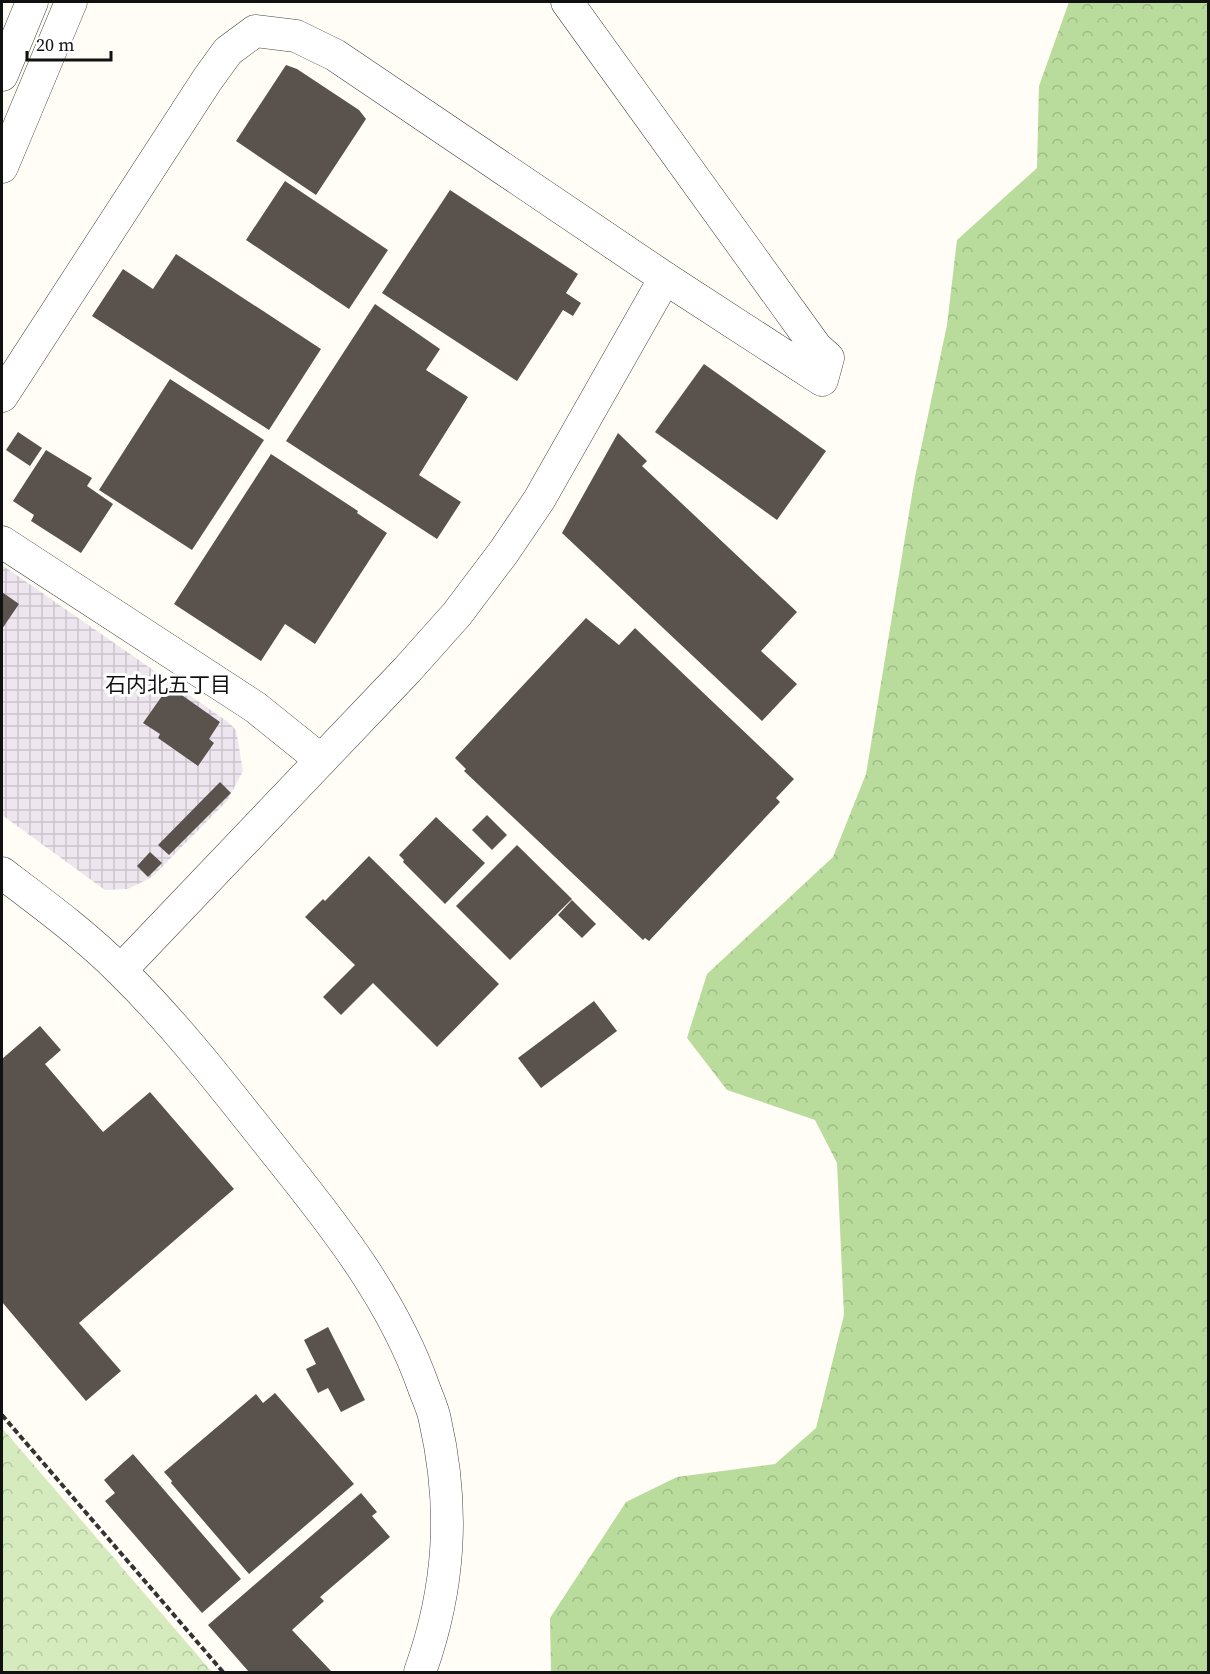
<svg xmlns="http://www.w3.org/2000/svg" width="1210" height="1674" viewBox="0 0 1210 1674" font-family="'Source Serif 4','Noto Sans JP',serif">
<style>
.industrial{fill:url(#industrial-grid)}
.forest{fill:url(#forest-crowns)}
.park{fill:url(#park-crowns)}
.building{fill:#5a524d}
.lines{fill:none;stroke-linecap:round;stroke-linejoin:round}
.minor-casing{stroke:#444;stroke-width:33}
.path{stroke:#333;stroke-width:4;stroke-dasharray:6 3;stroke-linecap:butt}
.minor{stroke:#fff;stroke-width:32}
.labels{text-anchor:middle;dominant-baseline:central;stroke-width:6;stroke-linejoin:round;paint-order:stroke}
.neighbourhood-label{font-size:21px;fill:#111;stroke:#fff}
</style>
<defs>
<pattern id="industrial-grid" width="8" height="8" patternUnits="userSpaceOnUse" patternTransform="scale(1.5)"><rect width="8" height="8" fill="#eee6ef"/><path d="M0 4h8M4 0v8" fill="none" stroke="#cbc4cc"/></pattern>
<pattern id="forest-crowns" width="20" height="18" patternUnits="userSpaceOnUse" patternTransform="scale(1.5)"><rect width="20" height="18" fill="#b9dc9c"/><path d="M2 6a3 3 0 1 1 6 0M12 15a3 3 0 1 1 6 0" fill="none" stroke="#9ebc85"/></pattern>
<pattern id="park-crowns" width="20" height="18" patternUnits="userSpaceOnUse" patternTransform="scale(1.5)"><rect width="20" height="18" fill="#d5ebbd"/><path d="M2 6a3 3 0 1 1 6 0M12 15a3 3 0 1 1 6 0" fill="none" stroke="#b6c8a1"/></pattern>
</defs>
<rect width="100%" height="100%" fill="#fffdf5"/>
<polygon class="industrial" points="2,565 228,722 236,730 243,771 227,801 152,877 128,889 105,890 2,815"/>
<polygon class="forest" points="1069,2 1208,2 1208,1672 551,1672 550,1618 626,1502 677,1477 775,1464 816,1428 844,1315 837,1163 815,1120 727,1090 687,1038 707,974 833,857 866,774 915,477 947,325 957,240 1037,168 1039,86"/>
<polygon class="park" points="2,1428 212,1672 2,1672"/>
<g class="building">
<polygon points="286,65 297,69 359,110 366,119 316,195 236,141"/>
<polygon points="285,181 388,250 349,309 246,240"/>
<polygon points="450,190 578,274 566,293 581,303 573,316 563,310 517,381 382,293"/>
<polygon points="176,254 321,349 269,430 92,316 123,269 153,289"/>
<polygon points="375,304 440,349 426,370 468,397 419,475 461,502 437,539 286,441"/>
<polygon points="704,364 826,451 777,520 655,432"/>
<polygon points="170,379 264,440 192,550 99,490"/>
<polygon points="18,432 42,448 30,466 6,450"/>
<polygon points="618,433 647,461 642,466 797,612 761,651 797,684 762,721 562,533"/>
<polygon points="46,450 92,478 87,486 113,504 81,553 31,521 34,515 13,501"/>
<polygon points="271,454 358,511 357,513 387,533 315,644 285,624 261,661 174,604"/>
<polygon points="2,592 19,604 2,629"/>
<polygon points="586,618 619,645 635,628 794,779 776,798 780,802 649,941 645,938 643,940 464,771 466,769 455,758"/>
<polygon points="169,686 220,722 209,739 214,743 198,766 158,738 160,734 143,723"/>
<polygon points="220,782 231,793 169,855 158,845"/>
<polygon points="487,815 507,835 492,850 472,830"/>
<polygon points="436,817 485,863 445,904 403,862 404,860 399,855"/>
<polygon points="517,845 572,899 510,960 456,906"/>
<polygon points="150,852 162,863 148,877 137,866"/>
<polygon points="369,856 499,984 437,1047 373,983 341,1015 323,997 355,965 305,917 323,899 325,901"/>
<polygon points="572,900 596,924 582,938 558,915"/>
<polygon points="594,1001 617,1031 541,1088 518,1058"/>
<polygon points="40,1026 61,1050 45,1064 103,1132 150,1092 234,1189 79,1323 121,1371 86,1401 2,1302 2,1059"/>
<polygon points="328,1327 365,1400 341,1412 328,1388 318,1393 306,1369 316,1364 304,1340"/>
<polygon points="275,1393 354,1484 249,1574 171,1483 172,1481 164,1472 256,1394 263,1403"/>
<polygon points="133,1454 241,1579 202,1613 105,1501 115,1493 104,1480"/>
<polygon points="361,1493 377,1512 372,1516 390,1537 320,1597 324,1601 292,1630 331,1671 249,1672 208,1625"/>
</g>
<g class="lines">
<g class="minor-casing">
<g id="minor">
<polyline points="2,75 32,2"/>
<polyline points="2,167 71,2"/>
<polyline points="2,396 207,80 228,51 255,31 296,36 335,55 665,278 822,380 828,358 816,347 567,2"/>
<polyline points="2,542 255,707 321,760"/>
<path d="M2,873c41,31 83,62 119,98 59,58 109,124 160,188 57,71 113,143 143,229 4,11 9,21 11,32 20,88 15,168 -15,252"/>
<polyline points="121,970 407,670 457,614 503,553 539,500 665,278"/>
</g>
</g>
<polyline class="path" points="2,1415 223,1672"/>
<use href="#minor" class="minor"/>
</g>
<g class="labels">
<g class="neighbourhood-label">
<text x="168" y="684">石内北五丁目</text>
</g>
</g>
<rect width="1210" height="1674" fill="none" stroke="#111111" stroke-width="6"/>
<path d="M27 51v9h84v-9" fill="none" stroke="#111111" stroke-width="3"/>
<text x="36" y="51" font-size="18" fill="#111111" stroke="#ffffff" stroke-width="4.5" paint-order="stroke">20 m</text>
</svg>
